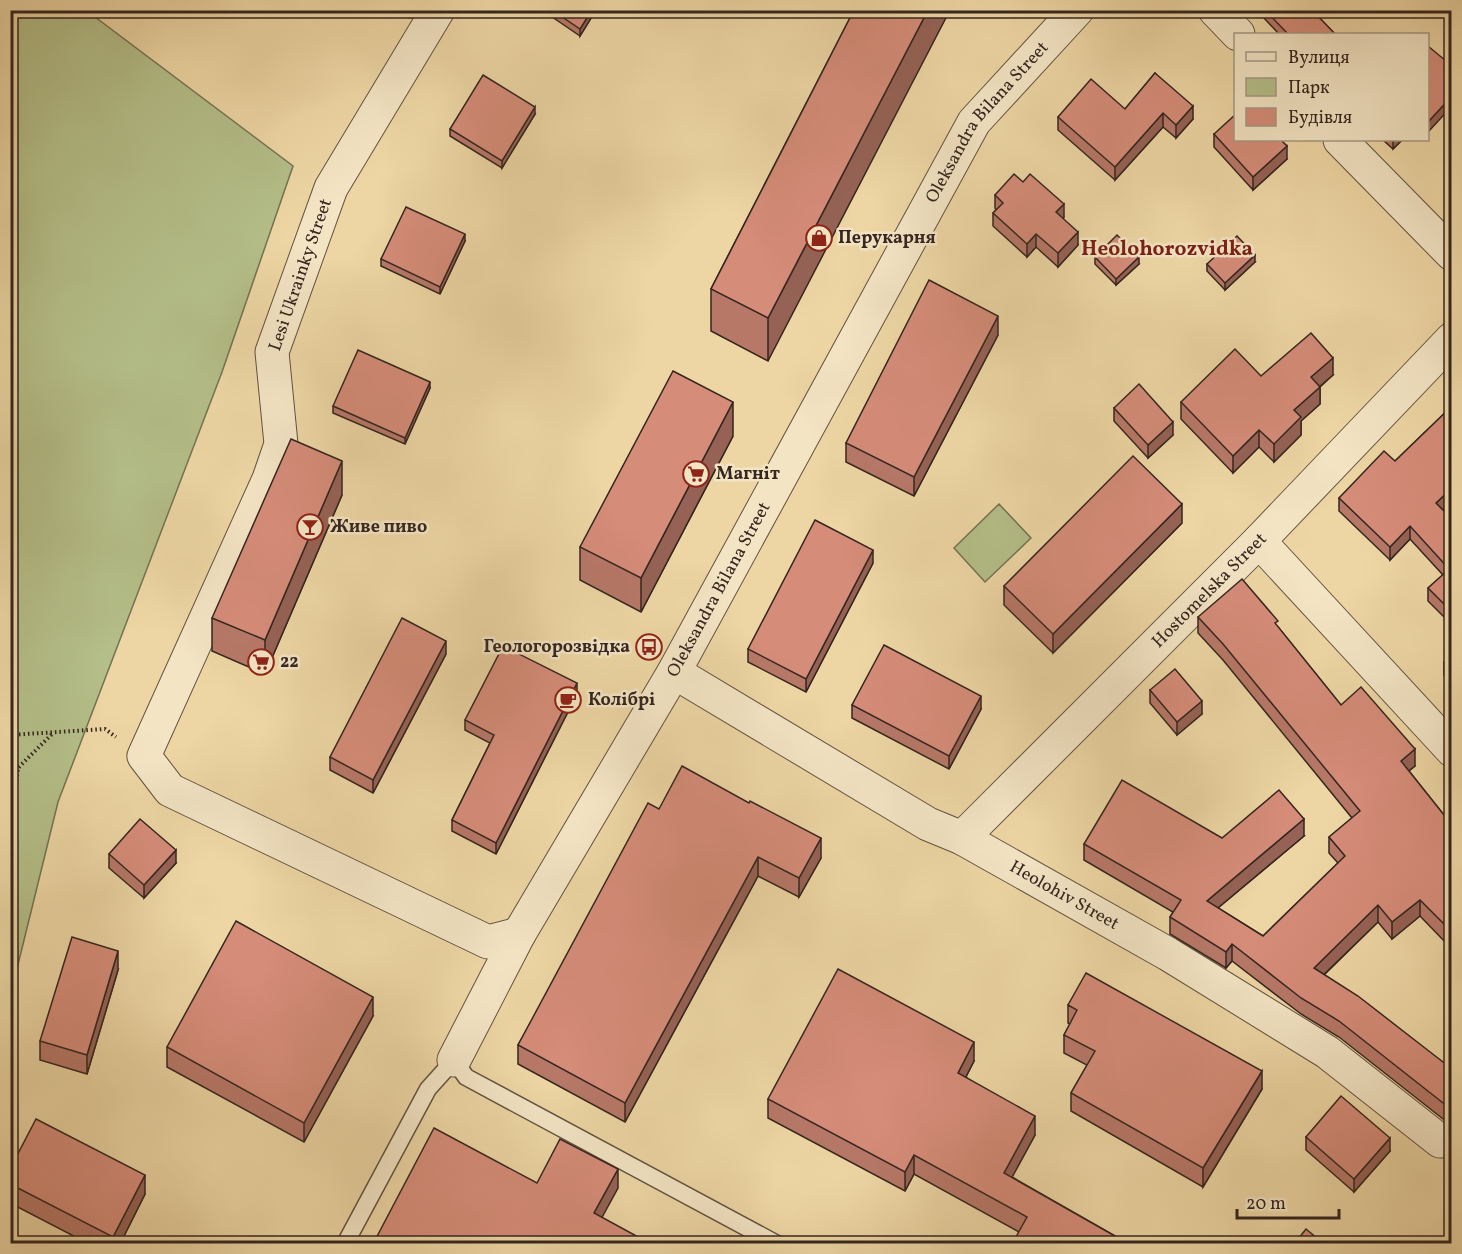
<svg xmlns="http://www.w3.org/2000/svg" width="1462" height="1254" viewBox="0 0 1462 1254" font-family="Vollkorn,serif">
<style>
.green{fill:#b4be88;stroke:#747254;stroke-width:1.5}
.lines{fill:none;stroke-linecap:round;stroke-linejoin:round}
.service-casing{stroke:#635241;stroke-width:19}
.minor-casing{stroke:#635241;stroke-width:35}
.path{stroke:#352620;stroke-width:4;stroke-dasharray:1.5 3;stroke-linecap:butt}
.service{stroke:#f3e4c4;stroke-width:16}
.minor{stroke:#f3e4c4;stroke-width:33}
.wall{fill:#b77868;stroke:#352620;stroke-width:1.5}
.shaded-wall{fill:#956255;stroke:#352620;stroke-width:1.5}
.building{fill:#d58c79;stroke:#352620;stroke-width:1.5}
.labels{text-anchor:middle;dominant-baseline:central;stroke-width:5;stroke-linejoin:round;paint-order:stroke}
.street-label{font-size:18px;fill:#352620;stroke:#f3e4c4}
.poi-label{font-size:18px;font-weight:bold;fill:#352620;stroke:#f3e4c4;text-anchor:start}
.quarter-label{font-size:21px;font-weight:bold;fill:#7a1f14;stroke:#f3e4c4}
</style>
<rect width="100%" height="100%" fill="#edd6a4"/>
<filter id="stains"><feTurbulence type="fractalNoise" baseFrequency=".00333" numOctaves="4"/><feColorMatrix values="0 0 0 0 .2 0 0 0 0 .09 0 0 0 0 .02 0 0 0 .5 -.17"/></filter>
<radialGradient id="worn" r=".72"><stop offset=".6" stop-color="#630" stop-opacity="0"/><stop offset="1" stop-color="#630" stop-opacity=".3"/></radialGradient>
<g class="green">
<polygon points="11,10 87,11 293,166 222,372 58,802 11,993"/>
<polygon points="355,11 423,11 418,19"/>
<polygon points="999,504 1031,538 985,582 954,548"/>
</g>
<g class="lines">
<g class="service-casing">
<polyline id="service" points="345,1244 428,1089 454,1060 466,1077 777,1244"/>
</g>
<g class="minor-casing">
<g id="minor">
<polyline points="438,10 331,188 272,352 281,444 269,479 144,756 170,790 488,942 519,934"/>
<polyline points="1215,10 1238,34"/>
<polyline points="1340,140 1452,254"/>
<polyline points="1259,541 1452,750"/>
<path id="s1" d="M674,672l254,152 34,14 206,116 159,98 113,89"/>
<path id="s2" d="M962,838l297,-297 193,-202"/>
<path id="s3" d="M454,1060l65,-126 155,-262 300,-550 103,-112"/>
</g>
</g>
<g class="path">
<polyline points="10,735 105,729 116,737"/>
<polyline points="10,834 18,768 53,733"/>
</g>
<use href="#service" class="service"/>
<use href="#minor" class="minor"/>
</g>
<g class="wall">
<polygon points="542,10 596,10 580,36"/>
<polygon points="854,10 768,361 711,331 711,289"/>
<polygon points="965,10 981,10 978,17"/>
<polygon points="1263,10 1312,10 1335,34 1279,34 1263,17"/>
<polygon points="1155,73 1193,119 1176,138 1163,127 1115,180 1058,130 1058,117 1125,109"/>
<polygon points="535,114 502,168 450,136 450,129"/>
<polygon points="1214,134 1287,159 1253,190 1214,147"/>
<polygon points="1383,140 1402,140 1393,149"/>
<polygon points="1023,182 1064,217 1063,218 1078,245 1058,267 1036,247 1027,257 993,226 993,213 996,210 995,208 995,195"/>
<polygon points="465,241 440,294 381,266 381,259"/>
<polygon points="1095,257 1139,264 1116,285 1095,264"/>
<polygon points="1255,262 1225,290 1207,271 1207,264"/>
<polygon points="998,335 914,496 846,462 846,443"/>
<polygon points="1333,375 1320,387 1320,404 1301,421 1301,435 1274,462 1259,447 1233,473 1181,419 1181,402 1261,376"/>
<polygon points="430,388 405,444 333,413 333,406"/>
<polygon points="1452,406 1452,501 1442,509 1452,519 1452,625 1428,601 1428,588 1443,575 1410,539 1390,560 1339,511 1339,498 1395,461"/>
<polygon points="1114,408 1173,435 1148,458 1114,421"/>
<polygon points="733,436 641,612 580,580 580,547"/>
<polygon points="342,495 265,674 212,651 212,618"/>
<polygon points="1182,523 1053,653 1004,605 1004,586"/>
<polygon points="873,563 806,692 748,662 748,649"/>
<polygon points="1198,617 1278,627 1341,705 1415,766 1409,771 1452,825 1452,937 1446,943 1420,916 1392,939 1378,922 1324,975 1452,1069 1452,1126 1339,1037 1301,1014 1232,961 1226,968 1170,934 1170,917 1173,912 1084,860 1084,844 1222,838 1304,836 1218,908 1263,936 1338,863 1329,853 1329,837 1352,818 1223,660 1198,633"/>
<polygon points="1452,653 1452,682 1444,675 1444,662"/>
<polygon points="446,654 373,793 330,770 330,757"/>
<polygon points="1150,690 1202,714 1177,735 1150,703"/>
<polygon points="577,694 496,854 452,831 452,820 490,743 465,730 465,720"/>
<polygon points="852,705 981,709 949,769 852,718"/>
<polygon points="659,809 821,858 799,897 758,876 625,1122 518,1064 518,1045"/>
<polygon points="109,854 176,863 144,898 109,868"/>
<polygon points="118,970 87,1074 40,1060 40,1041"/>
<polygon points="1068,1005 1262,1089 1203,1187 1071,1111 1071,1093 1087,1065 1064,1053 1064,1035 1070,1024 1068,1023"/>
<polygon points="373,1016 304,1142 167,1067 167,1047"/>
<polygon points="974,1061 966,1077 1035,1135 1012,1177 1129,1244 1019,1232 914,1174 905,1191 768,1118 768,1099"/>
<polygon points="1306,1137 1390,1151 1354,1192 1306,1150"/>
<polygon points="10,1169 145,1194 120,1244 89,1244 10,1203"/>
</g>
<g class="shaded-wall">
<polygon points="592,10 596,10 580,36 580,29"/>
<polygon points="928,10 950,10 768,361 768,318"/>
<polygon points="978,10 981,10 978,17"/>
<polygon points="1452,96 1452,106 1428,132 1428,122"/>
<polygon points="1193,106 1193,119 1176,138 1176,125"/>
<polygon points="535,107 535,114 502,168 502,161"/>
<polygon points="1163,113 1163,127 1115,180 1115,167"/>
<polygon points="1393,140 1402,140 1393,149"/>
<polygon points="1287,146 1287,159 1253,190 1253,177"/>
<polygon points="1064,204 1064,217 1056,225 1056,212"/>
<polygon points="1078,232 1078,245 1058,267 1058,253"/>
<polygon points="465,234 465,241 440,294 440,287"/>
<polygon points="1036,234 1036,247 1027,257 1027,244"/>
<polygon points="1255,255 1255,262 1225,290 1225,283"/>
<polygon points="1139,257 1139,264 1116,285 1116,279"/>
<polygon points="998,316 998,335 914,496 914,477"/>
<polygon points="1333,358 1333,375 1311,394 1311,377"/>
<polygon points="430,382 430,388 405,444 405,438"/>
<polygon points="1320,387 1320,404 1301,421 1301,435 1274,462 1274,444 1294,410"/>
<polygon points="733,402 733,436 641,612 641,578"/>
<polygon points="1173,422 1173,435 1148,458 1148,445"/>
<polygon points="1259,430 1259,447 1233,473 1233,456"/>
<polygon points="342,461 342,495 265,674 265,640"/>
<polygon points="1452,488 1452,501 1436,516 1436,503"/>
<polygon points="1182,504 1182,523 1053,653 1053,634"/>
<polygon points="1410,526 1410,539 1390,560 1390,547"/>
<polygon points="873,550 873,563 806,692 806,679"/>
<polygon points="446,641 446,654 373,793 373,780"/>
<polygon points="577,683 577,694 496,854 496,843"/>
<polygon points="981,696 981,709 949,769 949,756"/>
<polygon points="1202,701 1202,714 1177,735 1177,722"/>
<polygon points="1415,749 1415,766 1401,777 1401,761"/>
<polygon points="1304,819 1304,836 1207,917 1207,901"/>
<polygon points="821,838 821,858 799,897 799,878"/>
<polygon points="176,850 176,863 144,898 144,885"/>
<polygon points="758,857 758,876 625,1122 625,1103"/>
<polygon points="1420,900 1420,916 1392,939 1392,922"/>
<polygon points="1378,905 1378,922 1314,984 1314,968"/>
<polygon points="1452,921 1452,937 1446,943 1446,926"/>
<polygon points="1232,944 1232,961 1226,968 1226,952"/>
<polygon points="118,951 118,970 87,1074 87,1055"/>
<polygon points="373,997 373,1016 304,1142 304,1123"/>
<polygon points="974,1042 974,1061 958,1092 958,1073"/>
<polygon points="1262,1071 1262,1089 1203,1187 1203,1168"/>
<polygon points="1035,1116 1035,1135 1004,1192 1004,1173"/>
<polygon points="1390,1138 1390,1151 1354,1192 1354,1179"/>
<polygon points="914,1155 914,1174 905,1191 905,1172"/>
<polygon points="618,1169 618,1188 594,1232 594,1213"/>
<polygon points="145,1175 145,1194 120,1244 113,1244 113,1237"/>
</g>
<g class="building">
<polygon points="552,10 592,10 580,29"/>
<polygon points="854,10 928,10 768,318 711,289"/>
<polygon points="1265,10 1312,10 1335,34 1288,34"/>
<polygon points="1428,46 1452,66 1452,96 1428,122"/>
<polygon points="1155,73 1193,106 1176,125 1163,113 1115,167 1058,117 1091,79 1125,109"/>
<polygon points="483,75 535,107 502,161 450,129"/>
<polygon points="1236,114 1236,140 1281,140 1287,146 1253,177 1214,134"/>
<polygon points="1014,174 1023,182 1030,174 1064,204 1056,212 1078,232 1058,253 1036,234 1027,244 993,213 1003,203 995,195"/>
<polygon points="406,207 465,234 440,287 381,259"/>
<polygon points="1117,235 1139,257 1116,279 1095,257"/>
<polygon points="1237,236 1255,255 1225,283 1207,264"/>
<polygon points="929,280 998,316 914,477 846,443"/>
<polygon points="1311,333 1333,358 1311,377 1320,387 1294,410 1301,417 1274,444 1259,430 1233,456 1181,402 1235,349 1261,376"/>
<polygon points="358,350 430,382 405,438 333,406"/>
<polygon points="673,371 733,402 641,578 580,547"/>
<polygon points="1139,384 1173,422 1148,445 1114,408"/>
<polygon points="1452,406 1452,488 1436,503 1452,519 1452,612 1428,588 1449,569 1410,526 1390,547 1339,498 1384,451 1395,461"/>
<polygon points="291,439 342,461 265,640 212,618"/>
<polygon points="1133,456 1182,504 1053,634 1004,586"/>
<polygon points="815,520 873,550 806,679 748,649"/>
<polygon points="1242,579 1278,621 1275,623 1341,705 1361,687 1415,749 1401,761 1452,825 1452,921 1446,926 1420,900 1392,922 1378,905 1314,968 1358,996 1452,1069 1452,1110 1339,1021 1301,998 1232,944 1226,952 1170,917 1181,900 1084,844 1122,780 1222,838 1279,790 1304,819 1207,901 1263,936 1345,856 1329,837 1360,811 1223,644 1198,617"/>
<polygon points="402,618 446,641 373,780 330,757"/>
<polygon points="884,645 981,696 949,756 852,705"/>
<polygon points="503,646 577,683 496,843 452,820 494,735 465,720"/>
<polygon points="1452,653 1452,669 1444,662"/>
<polygon points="1175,669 1202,701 1177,722 1150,690"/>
<polygon points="682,766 749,803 750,801 821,838 799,878 758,857 625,1103 518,1045 648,803 659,809"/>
<polygon points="140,819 176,850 144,885 109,854"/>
<polygon points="236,921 373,997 304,1123 167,1047"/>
<polygon points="72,937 118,951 87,1055 40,1041"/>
<polygon points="838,969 974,1042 958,1073 1035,1116 1004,1173 1129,1244 1012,1244 1027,1217 914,1155 905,1172 768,1099"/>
<polygon points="1086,973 1262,1071 1203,1168 1071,1093 1095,1051 1064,1035 1077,1010 1068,1005"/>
<polygon points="1341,1096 1390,1138 1354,1179 1306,1137"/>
<polygon points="36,1119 145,1175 113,1237 10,1184 10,1169"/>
<polygon points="434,1128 537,1183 560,1139 618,1169 594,1213 651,1244 373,1244"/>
<polygon points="1306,1229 1324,1244 1294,1244"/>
<polygon points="1452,1237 1452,1244 1446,1244"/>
</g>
<defs>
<g id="shop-ring" transform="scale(1.35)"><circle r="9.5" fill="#f3e4c4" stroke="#8f2418" stroke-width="1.5"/><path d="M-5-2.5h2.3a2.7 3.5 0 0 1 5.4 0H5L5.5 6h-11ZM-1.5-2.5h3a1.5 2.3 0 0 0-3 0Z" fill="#8f2418"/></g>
<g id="supermarket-ring" transform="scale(1.35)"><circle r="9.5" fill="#f3e4c4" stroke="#8f2418" stroke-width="1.5"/><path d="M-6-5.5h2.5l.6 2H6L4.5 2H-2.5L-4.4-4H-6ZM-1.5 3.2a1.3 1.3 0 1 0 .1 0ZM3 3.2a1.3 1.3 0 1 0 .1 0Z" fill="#8f2418"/></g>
<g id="bar-ring" transform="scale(1.35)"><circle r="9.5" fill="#f3e4c4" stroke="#8f2418" stroke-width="1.5"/><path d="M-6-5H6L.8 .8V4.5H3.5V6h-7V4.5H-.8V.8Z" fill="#8f2418"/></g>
<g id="bus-ring" transform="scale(1.35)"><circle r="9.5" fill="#f3e4c4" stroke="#8f2418" stroke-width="1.5"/><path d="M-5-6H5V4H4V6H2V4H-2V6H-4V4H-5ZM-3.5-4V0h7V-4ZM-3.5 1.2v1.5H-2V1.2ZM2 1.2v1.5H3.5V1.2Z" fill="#8f2418"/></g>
<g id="cafe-ring" transform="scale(1.35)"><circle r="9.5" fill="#f3e4c4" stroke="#8f2418" stroke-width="1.5"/><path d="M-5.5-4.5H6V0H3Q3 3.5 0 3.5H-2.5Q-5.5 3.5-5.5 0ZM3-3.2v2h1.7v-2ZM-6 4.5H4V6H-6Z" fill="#8f2418"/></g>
</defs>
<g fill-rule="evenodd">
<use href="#shop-ring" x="819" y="238"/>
<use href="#supermarket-ring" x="696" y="474"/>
<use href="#bar-ring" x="310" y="527"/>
<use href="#bus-ring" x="649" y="647"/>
<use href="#supermarket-ring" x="261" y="662"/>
<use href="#cafe-ring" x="568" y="700"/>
</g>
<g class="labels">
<g class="street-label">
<text stroke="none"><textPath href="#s3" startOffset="1080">Oleksandra Bilana Street</textPath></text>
<text transform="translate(301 275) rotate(-71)">Lesi Ukrainky Street</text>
<text stroke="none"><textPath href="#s3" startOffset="540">Oleksandra Bilana Street</textPath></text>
<text stroke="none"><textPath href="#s2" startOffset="350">Hostomelska Street</textPath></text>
<text stroke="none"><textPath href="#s1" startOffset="450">Heolohiv Street</textPath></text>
</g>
<g class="poi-label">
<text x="838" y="238">Перукарня</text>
<text x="716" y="474">Магніт</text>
<text x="330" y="527">Живе пиво</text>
<text x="630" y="647" text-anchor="end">Геологорозвідка</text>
<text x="280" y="662">22</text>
<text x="588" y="700">Колібрі</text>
</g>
<g class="quarter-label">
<text x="1167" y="249">Heolohorozvidka</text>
</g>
</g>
<rect width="1462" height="1254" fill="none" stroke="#edd6a4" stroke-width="36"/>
<rect x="12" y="12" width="1438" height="1230" fill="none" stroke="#352620" stroke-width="3"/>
<rect x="18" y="18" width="1426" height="1218" fill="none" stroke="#352620" stroke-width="1.5"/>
<rect x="1234" y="33" width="195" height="108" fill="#f3e4c4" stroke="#a79882" stroke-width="1.5"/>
<rect x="1246" y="52" width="30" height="9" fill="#f3e4c4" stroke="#a79882" stroke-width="1.5"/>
<text x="1288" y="63" font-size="18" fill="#352620">Вулиця</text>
<rect x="1246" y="78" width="30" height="18" fill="#b4be88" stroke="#a79882" stroke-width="1.5"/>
<text x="1288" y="93" font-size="18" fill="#352620">Парк</text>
<rect x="1246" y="108" width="30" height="18" fill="#d58c79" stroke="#a79882" stroke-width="1.5"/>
<text x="1288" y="123" font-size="18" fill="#352620">Будівля</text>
<path d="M1237 1209v9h102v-9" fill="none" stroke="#352620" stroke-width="3"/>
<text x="1246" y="1209" font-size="18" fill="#352620" stroke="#f3e4c4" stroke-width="4.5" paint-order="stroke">20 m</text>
<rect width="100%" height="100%" filter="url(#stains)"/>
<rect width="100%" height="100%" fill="url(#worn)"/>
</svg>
